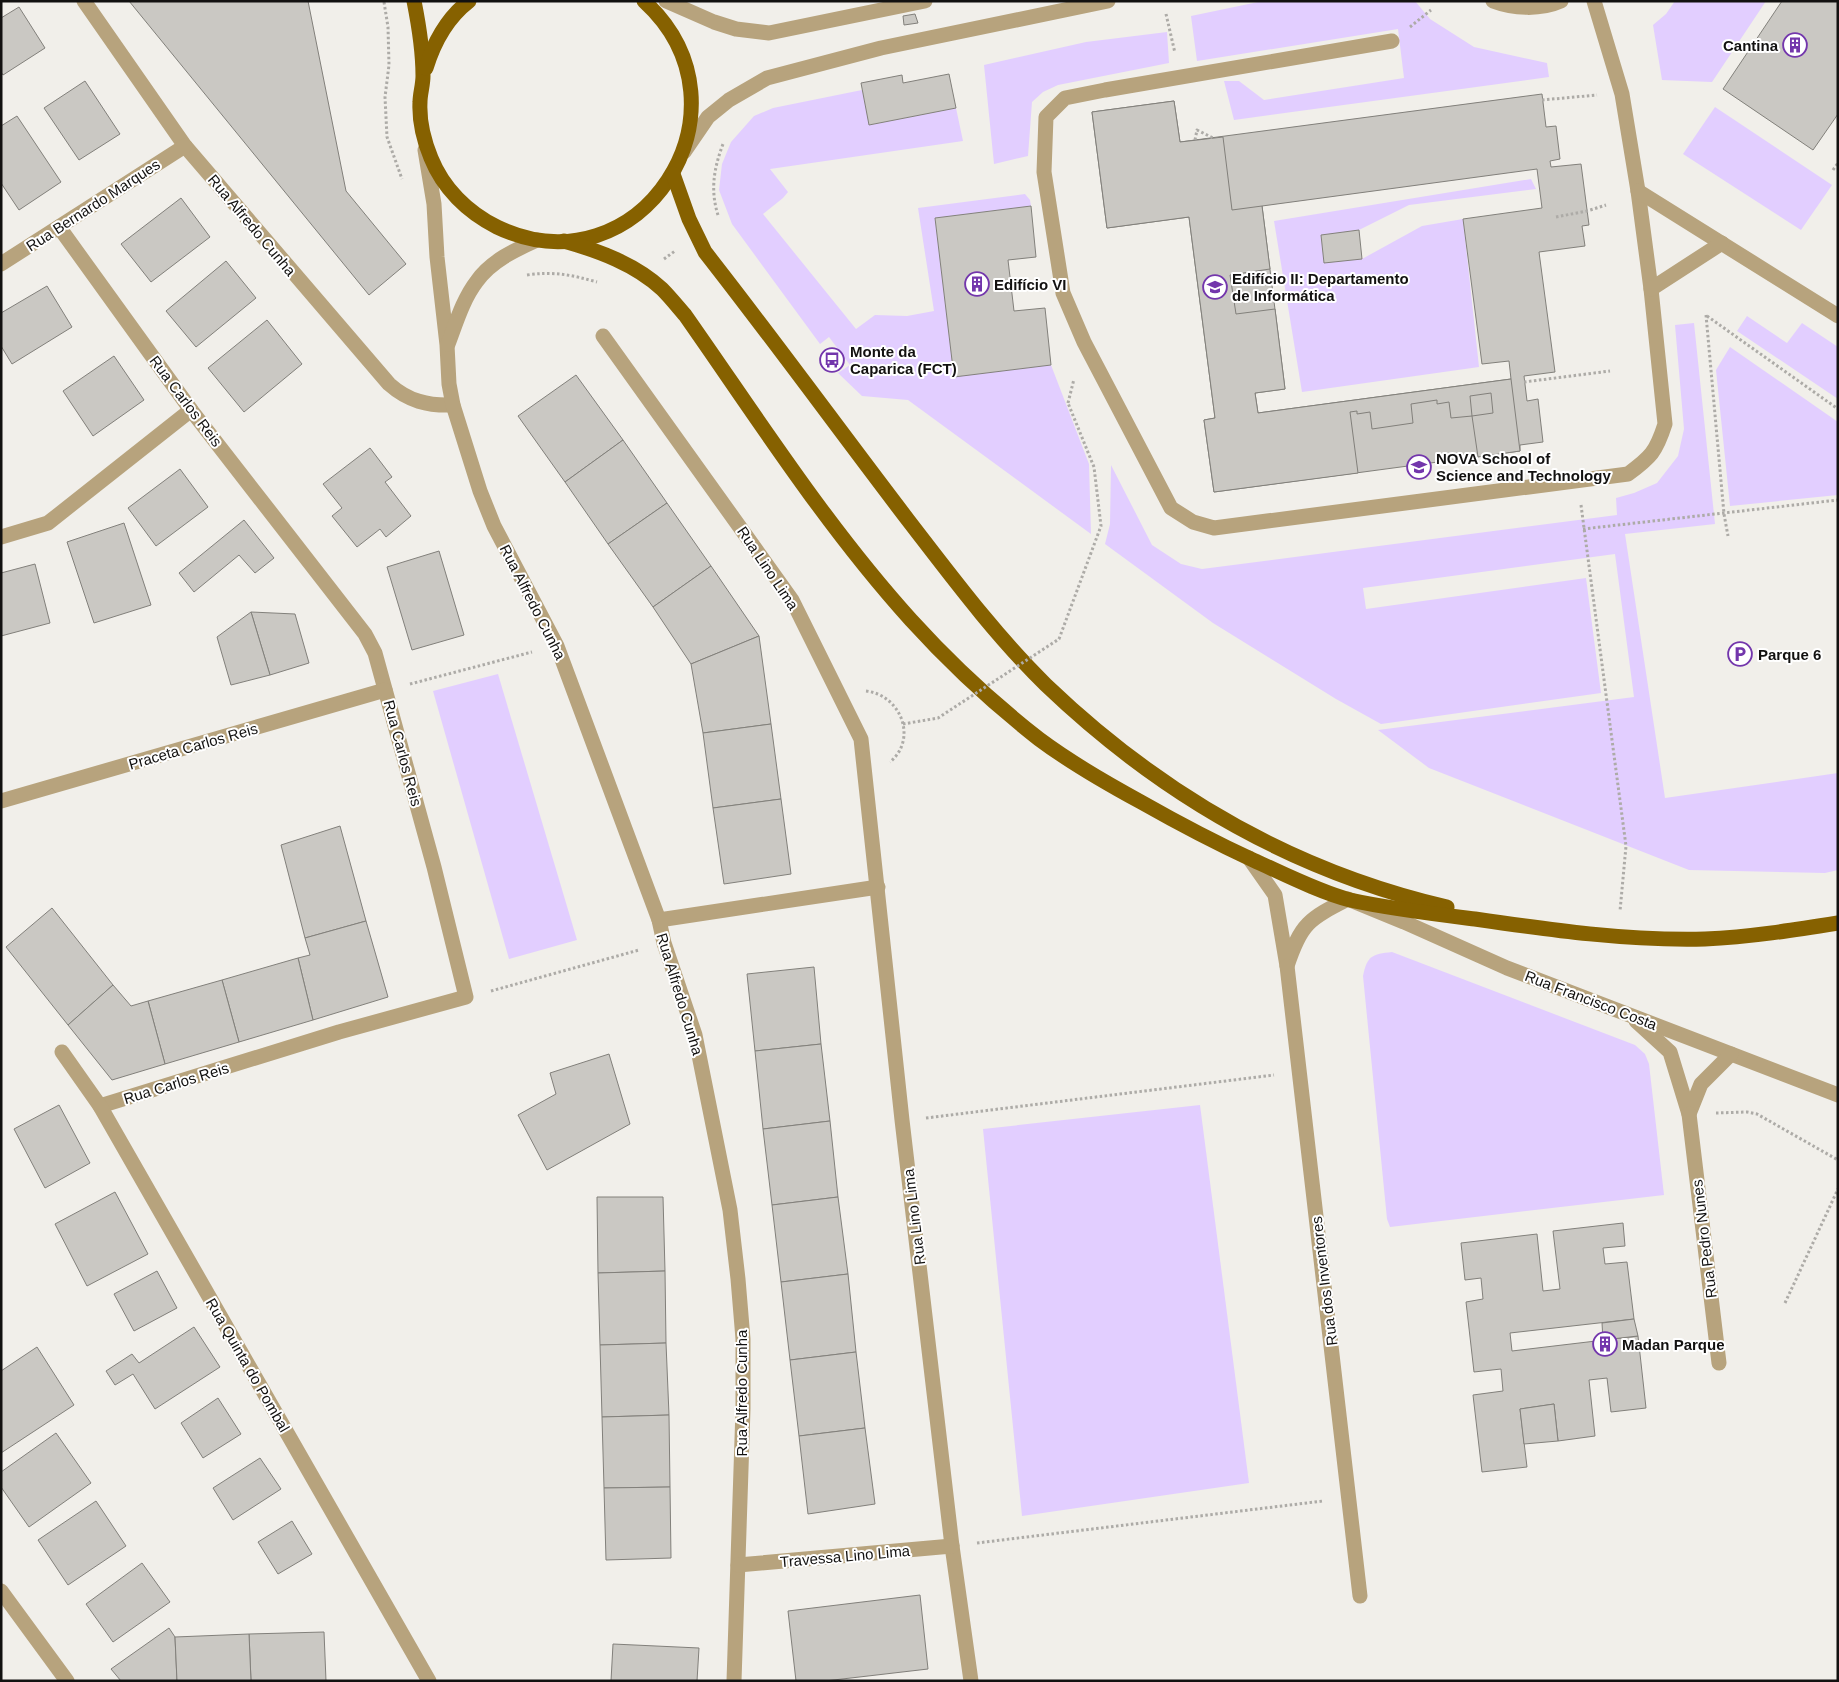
<svg xmlns="http://www.w3.org/2000/svg" width="1839" height="1682" viewBox="0 0 1839 1682" font-family="Helvetica,sans-serif">
<style>
.green{fill:#e2ceff}
.building{fill:#cac8c3;stroke:#82807b;fill-rule:evenodd}
.lines{fill:none;stroke-linecap:round;stroke-linejoin:round}
.path{stroke:#adaba7;stroke-width:3;stroke-dasharray:2.5 2.5;stroke-linecap:butt}
.minor{stroke:#b7a37d;stroke-width:15}
.major{stroke:#866100;stroke-width:15}
.path-bridge{stroke:#adaba7;stroke-width:3;stroke-dasharray:2.5 2.5;stroke-linecap:butt}
.labels{text-anchor:middle;dominant-baseline:central;stroke-width:4;stroke-linejoin:round;paint-order:stroke}
.poi-label{font-size:15px;font-weight:bold;fill:#121110;stroke:#fff;text-anchor:start}
.street-label{font-size:15px;fill:#121110;stroke:#fff}
</style>
<rect width="100%" height="100%" fill="#f1efea"/>
<g class="green">
<polygon points="1263,1 1415,1 1430,19 1474,47 1547,63 1549,77 1234,120 1224,81 1239,81 1264,100 1404,78 1398,29 1197,61 1191,16"/>
<polygon points="1675,1 1766,1 1712,82 1662,80 1653,25 1666,14"/>
<polygon points="1167,32 1169,63 1058,85 1043,92 1032,102 1028,156 994,164 984,65 1086,42"/>
<polygon points="862,90 870,125 956,108 963,141 770,169 788,192 783,198 763,214 856,329 875,315 907,316 934,311 918,208 1025,194 1030,200 1031,206 935,218 954,376 1051,365 1089,464 1091,534 908,400 862,396 838,373 850,365 829,337 820,344 732,224 719,190 722,164 731,142 754,116 773,108"/>
<polygon points="1715,107 1832,185 1801,230 1683,154"/>
<polygon points="1531,179 1536,189 1409,205 1359,230 1321,235 1324,263 1362,259 1422,226 1463,219 1479,367 1302,392 1274,221"/>
<polygon points="1747,316 1787,343 1802,323 1838,347 1838,399 1737,331"/>
<polygon points="1694,323 1715,524 1625,534 1665,798 1838,773 1838,870 1825,873 1689,870 1429,768 1378,730 1634,697 1615,554 1363,588 1366,609 1586,578 1601,693 1381,724 1336,699 1213,623 1105,544 1110,524 1111,465 1152,545 1181,564 1202,569 1617,515 1616,498 1634,493 1657,483 1678,456 1684,429 1675,325"/>
<polygon points="1730,347 1838,422 1838,495 1730,506 1716,370"/>
<polygon points="498,674 577,940 509,959 433,691"/>
<path d="M1392,952l243,93 10,9 4,10 15,131 -274,32 -3,-8 -24,-243c4,-20 9,-22 29,-24z"/>
<polygon points="1200,1105 1249,1483 1022,1516 983,1129"/>
</g>
<g class="building">
<polygon points="129,1 308,1 346,191 406,264 369,295"/>
<polygon points="1782,1 1838,1 1838,114 1813,150 1723,89"/>
<polygon points="19,7 45,48 3,75 1,72 1,18"/>
<polygon points="915,14 918,23 904,25 903,16"/>
<polygon points="949,74 956,108 869,125 861,83 902,75 903,83"/>
<polygon points="85,81 120,134 79,160 44,108"/>
<path d="M1542,94l4,33 10,-1 4,33 -10,2 1,6 30,-3 8,61 -7,1 3,20 -46,6 16,120 -31,4 3,25 11,-2 5,43 -23,3v6l-306,41 -10,-72 11,-2 -26,-201 -82,11 -15,-116 82,-11 6,41zM1537,169l5,39 -79,11 19,145 27,-3 2,18 -253,34 -3,-20 30,-4 -23,-183z"/>
<path d="M1174,101l6,41 43,-5 9,73 30,-4 8,63 -40,6 6,39 39,-5 10,80 -30,4 3,20 253,-34 9,72 -42,6 -6,-41 -21,2 -2,-16 -12,2v-4l-26,4 2,19 -41,6 -2,-17 -13,2v-3l-7,1 8,61 -144,19 -10,-72 11,-2 -26,-201 -82,11 -15,-116zM1491,393l2,20 -21,3 -2,-20z"/>
<polygon points="17,116 61,182 19,210 1,183 1,126"/>
<polygon points="181,198 210,237 151,282 121,244"/>
<polygon points="1031,206 1036,257 1008,260 1014,311 1045,308 1051,365 954,377 935,218"/>
<polygon points="1359,230 1362,259 1324,263 1321,235"/>
<polygon points="226,261 256,298 196,347 166,311"/>
<polygon points="47,286 72,327 12,364 1,346 1,313"/>
<polygon points="267,320 302,364 244,412 208,368"/>
<polygon points="114,356 144,400 93,436 63,391"/>
<polygon points="576,375 623,440 565,482 518,416"/>
<polygon points="623,440 667,503 608,544 565,482"/>
<polygon points="370,448 392,477 385,482 411,516 386,537 380,529 357,547 332,516 342,508 323,484"/>
<polygon points="180,469 208,507 156,546 128,508"/>
<polygon points="667,503 711,566 653,607 608,544"/>
<polygon points="244,520 274,558 255,573 239,555 194,592 179,573"/>
<polygon points="124,523 151,605 94,623 67,542"/>
<polygon points="439,551 464,635 412,650 387,567"/>
<polygon points="35,564 50,623 1,636 1,573"/>
<polygon points="711,566 759,636 691,664 653,607"/>
<polygon points="251,612 295,614 309,663 270,675"/>
<polygon points="251,612 270,675 231,685 217,637"/>
<polygon points="759,636 771,724 703,733 691,664"/>
<polygon points="771,724 781,799 713,808 703,733"/>
<polygon points="781,799 791,874 724,884 713,808"/>
<polygon points="340,826 366,921 305,938 281,845"/>
<polygon points="52,908 113,985 68,1025 6,947"/>
<polygon points="366,921 388,997 313,1020 298,958 310,955 305,938"/>
<polygon points="298,958 313,1020 239,1042 222,980"/>
<polygon points="814,967 821,1044 755,1051 747,974"/>
<polygon points="222,980 239,1042 165,1064 148,1001"/>
<polygon points="113,985 131,1006 148,1001 165,1064 112,1080 68,1025"/>
<polygon points="821,1044 830,1121 763,1129 755,1051"/>
<polygon points="609,1054 630,1124 547,1170 518,1115 556,1094 550,1073"/>
<polygon points="59,1105 90,1163 45,1188 14,1129"/>
<polygon points="830,1121 838,1197 772,1205 763,1129"/>
<polygon points="115,1192 148,1254 87,1286 55,1224"/>
<polygon points="597,1197 663,1197 665,1271 598,1273"/>
<polygon points="838,1197 848,1274 781,1282 772,1205"/>
<polygon points="1623,1223 1625,1246 1603,1248 1605,1264 1627,1262 1634,1319 1510,1333 1512,1351 1638,1336 1646,1408 1611,1412 1607,1378 1589,1380 1595,1436 1558,1441 1554,1404 1520,1409 1527,1467 1482,1472 1473,1395 1503,1391 1501,1369 1474,1372 1466,1302 1483,1299 1481,1278 1465,1280 1461,1243 1537,1234 1543,1291 1560,1289 1553,1231"/>
<polygon points="157,1271 177,1308 134,1331 114,1294"/>
<polygon points="665,1271 666,1343 600,1345 598,1273"/>
<polygon points="848,1274 856,1352 790,1360 781,1282"/>
<polygon points="1634,1319 1638,1336 1603,1340 1602,1323"/>
<polygon points="194,1327 220,1367 155,1409 133,1374 115,1385 106,1371 132,1354 139,1363"/>
<polygon points="666,1343 669,1415 602,1417 600,1345"/>
<polygon points="37,1347 74,1405 1,1453 1,1371"/>
<polygon points="856,1352 865,1428 799,1436 790,1360"/>
<polygon points="218,1398 241,1434 203,1458 181,1423"/>
<polygon points="1554,1404 1558,1441 1524,1444 1520,1409"/>
<polygon points="669,1415 670,1487 604,1488 602,1417"/>
<polygon points="865,1428 875,1504 808,1514 799,1436"/>
<polygon points="56,1433 91,1483 29,1527 1,1487 1,1472"/>
<polygon points="260,1458 281,1489 233,1520 213,1488"/>
<polygon points="670,1487 671,1558 606,1560 604,1488"/>
<polygon points="96,1501 126,1546 68,1585 38,1540"/>
<polygon points="292,1521 312,1554 278,1574 258,1542"/>
<polygon points="142,1563 170,1602 113,1642 86,1604"/>
<polygon points="920,1595 928,1669 825,1681 796,1681 788,1611"/>
<polygon points="169,1628 175,1637 177,1681 121,1681 111,1669"/>
<polygon points="324,1632 326,1681 251,1681 249,1634"/>
<polygon points="249,1634 251,1681 177,1681 175,1637"/>
<polygon points="613,1644 699,1648 697,1681 611,1681"/>
</g>
<g class="lines">
<g class="path">
<polyline points="384,2 388,27 389,65 385,97 387,137 402,179"/>
<polyline points="1166,14 1175,53"/>
<polyline points="1410,27 1431,10"/>
<polyline points="1542,100 1597,95"/>
<polyline points="1195,140 1197,130 1213,138"/>
<polyline points="1833,170 1838,163"/>
<path d="M718,215c-8,-25 -4,-47 5,-71"/>
<polyline points="1556,217 1587,211 1606,205"/>
<polyline points="664,259 675,251"/>
<path d="M527,275c26,-4 45,0 70,7"/>
<polyline points="1706,315 1724,514 1728,536"/>
<polyline points="1707,316 1838,409"/>
<polyline points="1524,382 1610,371"/>
<polyline points="1068,403 1074,379"/>
<polyline points="1581,505 1626,846 1620,911"/>
<polyline points="1583,529 1838,500"/>
<polyline points="410,684 532,652"/>
<path d="M866,691c35,4 52,48 24,71"/>
<polyline points="491,991 639,950"/>
<polyline points="1716,1113 1747,1112 1757,1114 1838,1160"/>
<polyline points="926,1118 1274,1075"/>
<polyline points="1785,1303 1838,1189"/>
<polyline points="977,1543 1323,1501"/>
</g>
<g class="minor">
<path d="M84,1l101,145 204,238c19,17 39,22 64,21"/>
<polyline points="666,1 714,22 736,29 769,33 925,1"/>
<path d="M1493,1c21,8 48,9 68,0"/>
<path d="M1392,41l-287,49 -40,8 -19,19 -2,55 19,121 21,49 87,166 22,14 21,6 414,-54c23,-17 28,-22 37,-50l-14,-135 -13,-98 -16,-97 -28,-93"/>
<polyline points="425,150 434,204 437,257 447,345 449,384 453,405 480,491 494,526 557,646 659,920 664,943 695,1035 730,1210 738,1279 743,1339 743,1409 734,1681"/>
<polyline points="684,152 708,117 729,100 767,78 881,48 1108,1"/>
<polyline points="1638,191 1838,316"/>
<polyline points="59,227 191,410 365,634 375,653 434,867 466,997 339,1032 100,1106"/>
<polyline points="1,264 185,146"/>
<polyline points="1651,289 1722,243"/>
<polyline points="603,336 792,600 861,739 902,1120 952,1546 971,1681"/>
<path d="M448,344c8,-21 15,-45 29,-63 14,-20 38,-31 60,-41"/>
<polyline points="1,537 48,523 191,410"/>
<polyline points="1,801 385,690"/>
<path d="M1249,858l26,37 12,71c14,-43 22,-47 61,-67l56,23 103,46 331,127"/>
<polyline points="659,920 878,887"/>
<polyline points="1287,966 1360,1596"/>
<polyline points="1636,1021 1670,1052 1689,1114 1701,1084 1731,1054"/>
<polyline points="62,1052 100,1106 429,1681"/>
<polyline points="1689,1114 1719,1363"/>
<polyline points="738,1565 952,1546"/>
<polyline points="1,1591 67,1681"/>
</g>
<g class="major">
<path d="M414,1c5,25 9,50 9,75 0,9 -3,18 -3,26 -1,19 4,39 11,56 12,30 36,54 66,69 142,68 265,-118 147,-226"/>
<path d="M426,68c8,-26 21,-50 43,-67"/>
<path d="M673,174l16,45 16,33c69,88 135,179 203,268 44,57 87,115 138,165 115,110 246,186 401,222"/>
<path d="M564,241c35,10 71,23 98,48 8,8 16,18 23,26 73,104 141,211 226,305 39,43 82,83 128,119 32,24 67,44 102,63 37,21 73,40 112,58 29,13 66,32 97,40 41,9 84,14 125,19 76,11 153,22 230,20 45,-2 89,-9 133,-16"/>
</g>
<polyline class="path-bridge" points="903,724 938,718 1059,639 1101,526 1094,467 1068,403"/>
</g>
<defs>
<g id="building-ring" transform="scale(1.25)"><circle r="9.5" fill="#fff" stroke="#7336ac" stroke-width="1.5"/><path d="M-4-6H4V6H1V3H-1V6H-4ZM-2.5-4.3h1.7v1.8h-1.7ZM.8-4.3h1.7v1.8H.8ZM-2.5-1h1.7V.8h-1.7ZM.8-1h1.7V.8H.8Z" fill="#7336ac"/></g>
<g id="university-ring" transform="scale(1.25)"><circle r="9.5" fill="#fff" stroke="#7336ac" stroke-width="1.5"/><path d="M0-5L7-2L0 1L-7-2ZM-4 1L0 2.5L4 1V4Q0 6-4 4Z" fill="#7336ac"/></g>
<g id="bus-ring" transform="scale(1.25)"><circle r="9.5" fill="#fff" stroke="#7336ac" stroke-width="1.5"/><path d="M-5-6H5V4H4V6H2V4H-2V6H-4V4H-5ZM-3.5-4V0h7V-4ZM-3.5 1.2v1.5H-2V1.2ZM2 1.2v1.5H3.5V1.2Z" fill="#7336ac"/></g>
<g id="parking-ring" transform="scale(1.25)"><circle r="9.5" fill="#fff" stroke="#7336ac" stroke-width="1.5"/><path d="M-3.5-5.5H1a3.5 3.5 0 0 1 0 7H-1V5.5H-3.5ZM-1-3.4V-.6H.8a1.4 1.4 0 0 0 0-2.8Z" fill="#7336ac"/></g>
</defs>
<g fill-rule="evenodd">
<use href="#building-ring" x="1795" y="45"/>
<use href="#building-ring" x="977" y="284"/>
<use href="#university-ring" x="1215" y="287"/>
<use href="#bus-ring" x="832" y="360"/>
<use href="#university-ring" x="1419" y="467"/>
<use href="#parking-ring" x="1740" y="654"/>
<use href="#building-ring" x="1605" y="1344"/>
</g>
<g class="labels">
<g class="poi-label">
<text x="1778" y="45" text-anchor="end">Cantina</text>
<text x="1232" y="278">Edifício II: Departamento<tspan x="1232" dy="17">de Informática</tspan></text>
<text x="994" y="284">Edifício VI</text>
<text x="850" y="351">Monte da<tspan x="850" dy="17">Caparica (FCT)</tspan></text>
<text x="1436" y="458">NOVA School of<tspan x="1436" dy="17">Science and Technology</tspan></text>
<text x="1758" y="654">Parque 6</text>
<text x="1622" y="1344">Madan Parque</text>
</g>
<g class="street-label">
<text transform="translate(93 205) rotate(-33)">Rua Bernardo Marques</text>
<text transform="translate(252 225) rotate(50)">Rua Alfredo Cunha</text>
<text transform="translate(186 401) rotate(53)">Rua Carlos Reis</text>
<text transform="translate(768 568) rotate(56)">Rua Lino Lima</text>
<text transform="translate(533 602) rotate(63)">Rua Alfredo Cunha</text>
<text transform="translate(193 746) rotate(-16)">Praceta Carlos Reis</text>
<text transform="translate(403 753) rotate(75)">Rua Carlos Reis</text>
<text transform="translate(680 994) rotate(73)">Rua Alfredo Cunha</text>
<text transform="translate(1591 1000) rotate(21)">Rua Francisco Costa</text>
<text transform="translate(176 1083) rotate(-17)">Rua Carlos Reis</text>
<text transform="translate(914 1217) rotate(-97)">Rua Lino Lima</text>
<text transform="translate(1704 1239) rotate(-97)">Rua Pedro Nunes</text>
<text transform="translate(1324 1281) rotate(-97)">Rua dos Inventores</text>
<text transform="translate(248 1365) rotate(60)">Rua Quinta do Pombal</text>
<text transform="translate(741 1393) rotate(-90)">Rua Alfredo Cunha</text>
<text transform="translate(845 1556) rotate(-5)">Travessa Lino Lima</text>
</g>
</g>
<rect width="1839" height="1682" fill="none" stroke="#121110" stroke-width="5"/>
</svg>
